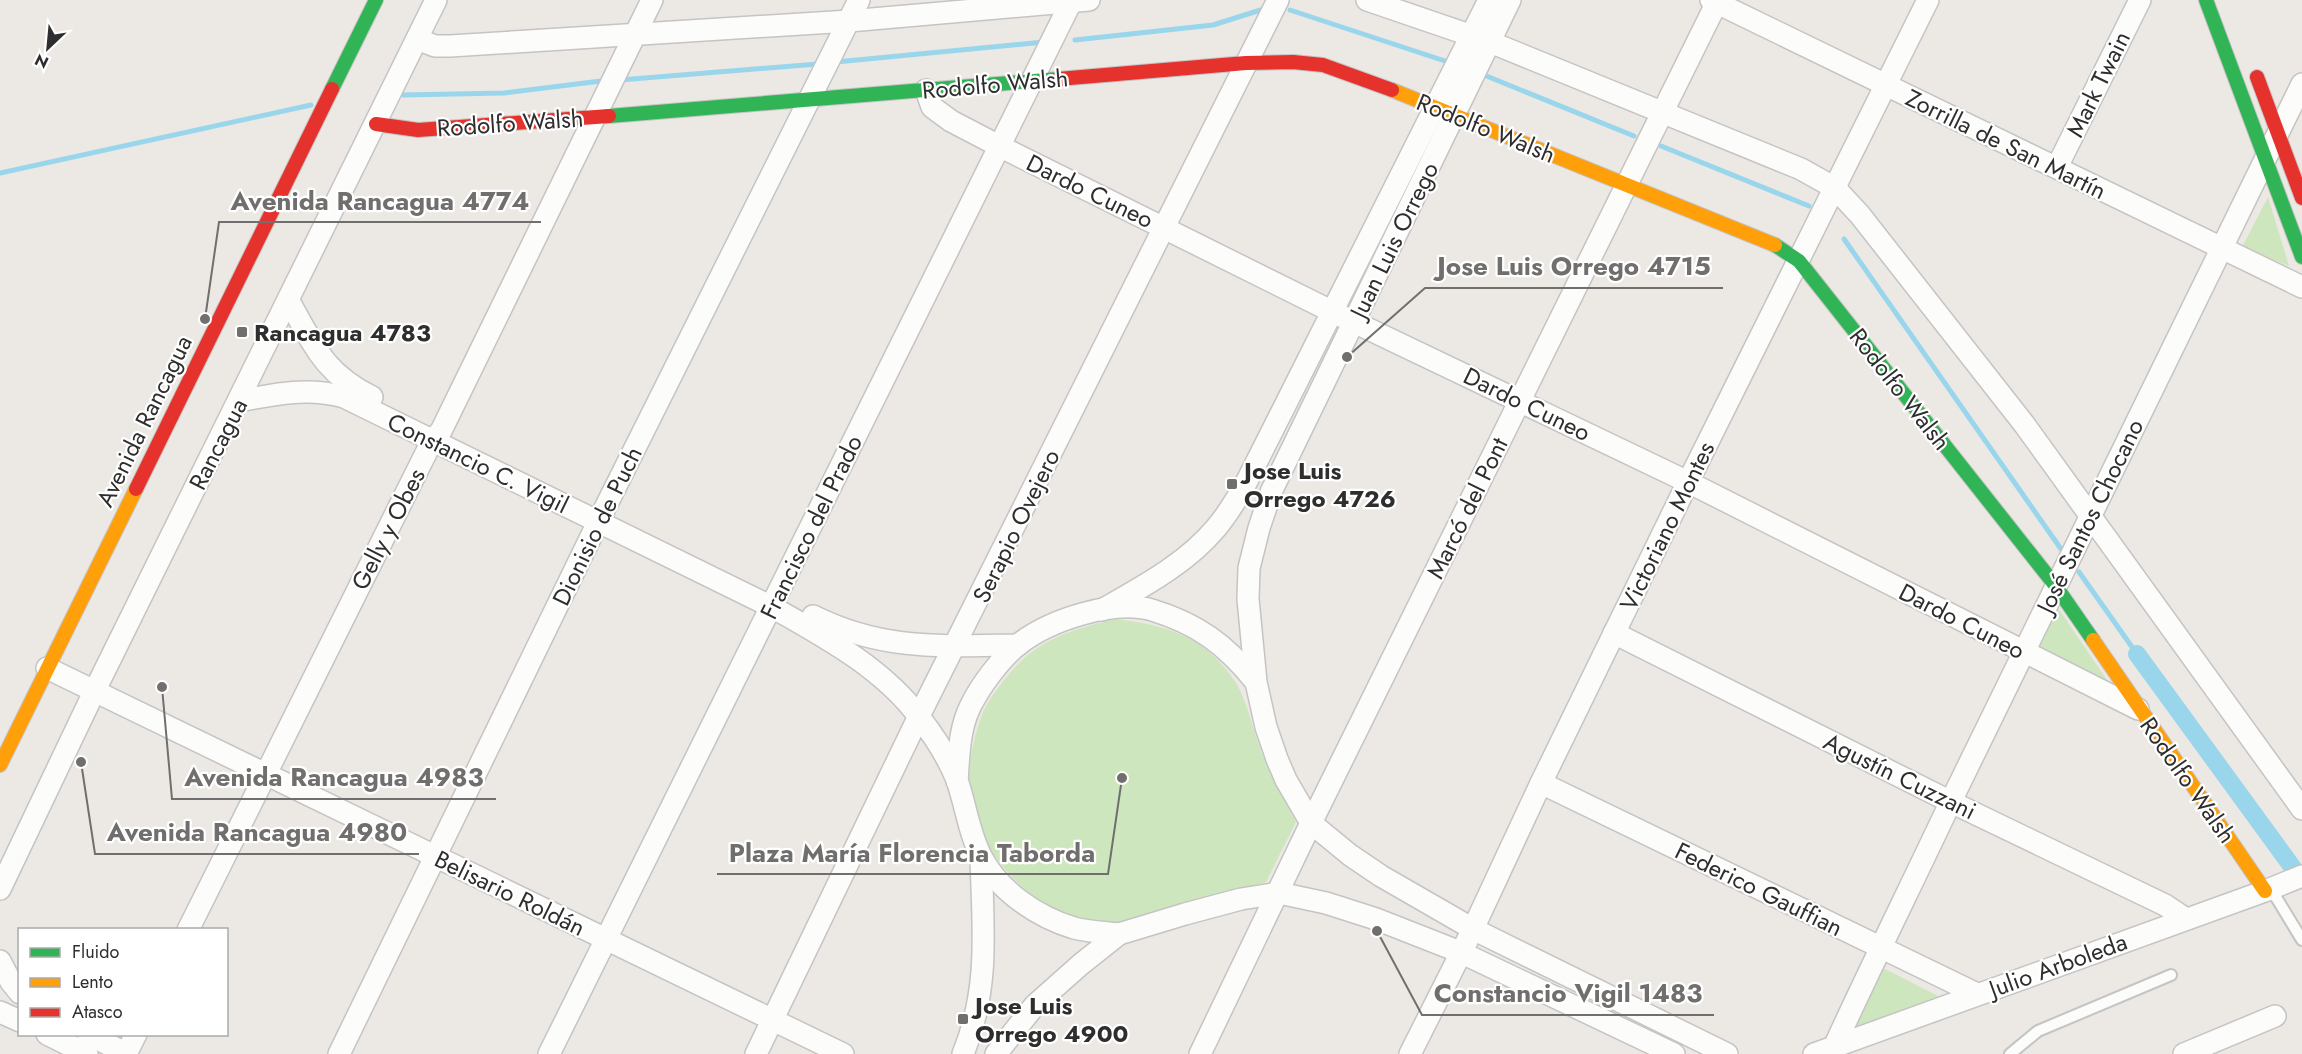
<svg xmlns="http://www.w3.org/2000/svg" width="2302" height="1054" viewBox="0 0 2302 1054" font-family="Jost,sans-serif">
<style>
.green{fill:#cee6be}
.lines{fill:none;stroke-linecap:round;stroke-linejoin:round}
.stream{stroke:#99d6ec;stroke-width:5}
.canal{stroke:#99d6ec;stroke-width:18}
.lane-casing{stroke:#c5c4c5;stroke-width:14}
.street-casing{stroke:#c5c4c5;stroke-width:24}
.fast-casing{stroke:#c5c4c5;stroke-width:16}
.slow-casing{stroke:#c5c4c5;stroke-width:16}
.jam-casing{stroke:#c5c4c5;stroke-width:16}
.lane{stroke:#fcfcfb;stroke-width:10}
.street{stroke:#fcfcfb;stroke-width:21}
.fast{stroke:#30b455;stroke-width:14}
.slow{stroke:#ff9f0a;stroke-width:14}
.jam{stroke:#e5322d;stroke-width:14}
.poi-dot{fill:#706f6e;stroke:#fff;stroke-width:2}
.labels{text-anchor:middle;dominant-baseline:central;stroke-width:4.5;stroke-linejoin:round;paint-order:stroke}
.street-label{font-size:24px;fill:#2e2e2e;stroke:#fff}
.poi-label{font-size:24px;font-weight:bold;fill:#2e2e2e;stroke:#fff;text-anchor:start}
.leader{fill:none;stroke:#706f6e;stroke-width:2}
.callout-dot{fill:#706f6e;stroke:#fff;stroke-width:2}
.callout-label{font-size:26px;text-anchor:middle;font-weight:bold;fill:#706f6e;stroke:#fff;stroke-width:4.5;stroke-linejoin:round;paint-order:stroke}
</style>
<rect width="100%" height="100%" fill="#ece8e4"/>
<g class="green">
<polygon points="2268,197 2289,266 2242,247"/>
<polygon points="2056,605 2111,686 2037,651"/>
<path d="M1116,619c52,6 91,19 120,64 11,18 19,53 27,73 10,23 22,44 33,66l-30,60c-22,6 -44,12 -66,19 -33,11 -65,25 -101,22 -34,-3 -63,-21 -86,-45 -20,-21 -38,-50 -43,-79 -4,-25 3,-61 12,-84 6,-17 33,-50 47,-61 26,-20 56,-28 87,-35z"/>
<polygon points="1881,967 1940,997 1849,1031"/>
</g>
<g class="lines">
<g class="stream">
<polyline points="1290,10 1445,61"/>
<polyline points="1075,40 1213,25 1267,8"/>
<polyline points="836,62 1044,42"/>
<polyline points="1484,75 1634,136"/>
<polyline points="620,80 818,64"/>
<polyline points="403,95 504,93 601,81"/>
<polyline points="1661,146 1809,206"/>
<polyline points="0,173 311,105"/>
<polyline points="1844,239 2061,549"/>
<polyline points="2079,572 2137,654"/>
</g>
<polyline class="canal" points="2137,654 2293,868"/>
<g class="lane-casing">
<g id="lane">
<polyline points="2271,889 2302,940"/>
<polyline points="2010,1054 2038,1031 2171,975"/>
</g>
</g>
<g class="street-casing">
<g id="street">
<polyline points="1367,0 1490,42 1801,169 1835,188 1860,215 2024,424 2302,809"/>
<polyline points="1510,0 1271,492 1259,528 1249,568 1248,599 1256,682 1266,727 1277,759 1286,780 1311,823 1350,855 1381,876 1473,929 1727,1054"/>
<polyline points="1711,0 2302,287"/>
<polyline points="417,39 435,46 450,46 849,21 1089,0"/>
<polyline points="926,90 932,107 951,121 999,146 1331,311 1688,482 2138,709"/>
<polyline points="2057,167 2140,0"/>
<path d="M289,301c25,45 35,72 83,96"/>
<path d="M239,401c36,-7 69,-14 105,-4l428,210c53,30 111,61 148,111 15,19 28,40 37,62 9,26 12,54 25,78 18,34 56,59 92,70 15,4 31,4 45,6"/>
<path d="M1102,610c40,-23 84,-46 114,-82 12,-14 22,-31 31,-47l242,-481"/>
<path d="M813,616c70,35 130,30 205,29"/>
<polyline points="1614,633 1951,802 2165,905 2186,919"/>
<polyline points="47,668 843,1054"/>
<path d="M957,781c2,-26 2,-53 14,-76 10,-20 30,-47 48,-61 31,-24 94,-45 133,-34 46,14 74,35 103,71"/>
<polyline points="1541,783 1977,994"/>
<polyline points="0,889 95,690 436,0"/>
<polyline points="188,930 432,441 441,431 652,0"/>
<polyline points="0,961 11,982 20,993"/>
<polyline points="0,1012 20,1021"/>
<polyline points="47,1034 87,1054"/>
<polyline points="88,1034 127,1054"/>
<path d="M1834,1047c38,-83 79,-165 118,-248 116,-239 233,-477 350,-715"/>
<polyline points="126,1054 136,1034"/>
<polyline points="339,1054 603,512 859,0"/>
<polyline points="549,1054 1072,0"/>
<polyline points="756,1054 919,716 1278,0"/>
<path d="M963,1054c27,-66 20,-126 18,-196"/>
<polyline points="996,1054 1035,1005 1080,965 1119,934 1185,914 1241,899 1279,893 1326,903 1376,919 1460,952 1674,1054"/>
<polyline points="1200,1054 1311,823 1718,0"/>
<polyline points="1410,1054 1473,929 1541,783 1688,482 1928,0"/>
<polyline points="1814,1054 2265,891 2302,876"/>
<polyline points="2184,1054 2275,1016"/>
</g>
</g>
<g class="fast-casing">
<g id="fast">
<polyline points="2206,0 2302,257"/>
<polyline points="332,89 376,0"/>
<polyline points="609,116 1058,79"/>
<polyline points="1775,245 1799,261 2055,585 2093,640"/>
</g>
</g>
<g class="slow-casing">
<g id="slow">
<polyline points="1392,90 1775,245"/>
<polyline points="2093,640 2265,891"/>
<polyline points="0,765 136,489"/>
</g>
</g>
<g class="jam-casing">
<g id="jam">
<polyline points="2257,77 2302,198"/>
<polyline points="1058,79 1246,63 1293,62 1323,65 1392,90"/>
<polyline points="376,124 418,130 609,116"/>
<polyline points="136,489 332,89"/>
</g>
</g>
<use href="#lane" class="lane"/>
<use href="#street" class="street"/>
<use href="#fast" class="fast"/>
<use href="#slow" class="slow"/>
<use href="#jam" class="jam"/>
</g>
<g class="poi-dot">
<rect x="236" y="326" width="12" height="12" rx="3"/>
<rect x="1226" y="478" width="12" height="12" rx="3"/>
<rect x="957" y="1013" width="12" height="12" rx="3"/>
</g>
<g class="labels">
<g class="street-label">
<text transform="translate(995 84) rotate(-5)">Rodolfo Walsh</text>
<text transform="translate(2098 84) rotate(-64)">Mark Twain</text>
<text transform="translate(510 123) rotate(-4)">Rodolfo Walsh</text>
<text transform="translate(1486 128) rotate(22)">Rodolfo Walsh</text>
<text transform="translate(2006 144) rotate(26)">Zorrilla de San Martín</text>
<text transform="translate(1090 191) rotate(26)">Dardo Cuneo</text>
<text transform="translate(1394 240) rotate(-64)">Juan Luis Orrego</text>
<text transform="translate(1900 389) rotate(52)">Rodolfo Walsh</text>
<text transform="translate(1527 404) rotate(26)">Dardo Cuneo</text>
<text transform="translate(144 421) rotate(-64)">Avenida Rancagua</text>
<text transform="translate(218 444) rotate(-63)">Rancagua</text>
<text transform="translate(478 463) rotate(26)">Constancio C. Vigil</text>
<text transform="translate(1467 508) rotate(-64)">Marcó del Pont</text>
<text transform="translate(2090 516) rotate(-64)">José Santos Chocano</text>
<text transform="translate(597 526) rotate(-64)">Dionisio de Puch</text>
<text transform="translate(1016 526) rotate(-64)">Serapio Ovejero</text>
<text transform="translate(1667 526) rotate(-64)">Victoriano Montes</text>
<text transform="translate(811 527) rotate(-64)">Francisco del Prado</text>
<text transform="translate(388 529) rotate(-63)">Gelly y Obes</text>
<text transform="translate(1962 621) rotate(27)">Dardo Cuneo</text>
<text transform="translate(1900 776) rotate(26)">Agustín Cuzzani</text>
<text transform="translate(2188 780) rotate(55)">Rodolfo Walsh</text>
<text transform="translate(1759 889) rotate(26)">Federico Gauffian</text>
<text transform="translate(510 893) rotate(26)">Belisario Roldán</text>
<text transform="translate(2058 965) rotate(-20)">Julio Arboleda</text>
</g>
<g class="poi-label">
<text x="254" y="332">Rancagua 4783</text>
<text x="1244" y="470">Jose Luis<tspan x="1244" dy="28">Orrego 4726</tspan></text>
<text x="975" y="1005">Jose Luis<tspan x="975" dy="28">Orrego 4900</tspan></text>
</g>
</g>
<path class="leader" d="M205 319L219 222H541M1347 357L1425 288H1723M162 687L172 799H496M81 762L95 854H419M1122 778L1108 874H717M1377 931L1422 1015H1714"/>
<g class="callout-dot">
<circle cx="205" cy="319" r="6"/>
<circle cx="1347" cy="357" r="6"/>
<circle cx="162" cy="687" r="6"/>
<circle cx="81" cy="762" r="6"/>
<circle cx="1122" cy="778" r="6"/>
<circle cx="1377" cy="931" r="6"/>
</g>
<g class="callout-label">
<text x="380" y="210">Avenida Rancagua 4774</text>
<text x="1574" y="275">Jose Luis Orrego 4715</text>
<text x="334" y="786">Avenida Rancagua 4983</text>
<text x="257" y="841">Avenida Rancagua 4980</text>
<text x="912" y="862">Plaza María Florencia Taborda</text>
<text x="1568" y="1002">Constancio Vigil 1483</text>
</g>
<rect x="18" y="928" width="210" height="108" fill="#ffffff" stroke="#ababab" stroke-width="1.5"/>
<rect x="30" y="948" width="30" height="9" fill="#30b455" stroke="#ababab" stroke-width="1.5"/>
<text x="72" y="958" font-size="18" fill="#2e2e2e">Fluido</text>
<rect x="30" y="978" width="30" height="9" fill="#ff9f0a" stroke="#ababab" stroke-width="1.5"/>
<text x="72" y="988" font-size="18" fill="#2e2e2e">Lento</text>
<rect x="30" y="1008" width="30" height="9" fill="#e5322d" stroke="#ababab" stroke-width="1.5"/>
<text x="72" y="1018" font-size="18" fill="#2e2e2e">Atasco</text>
<g transform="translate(48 48) rotate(206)" stroke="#ffffff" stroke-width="4.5" paint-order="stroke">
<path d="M0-4.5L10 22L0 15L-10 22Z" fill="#2e2e2e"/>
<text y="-9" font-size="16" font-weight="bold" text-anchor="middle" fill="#2e2e2e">N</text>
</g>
</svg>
